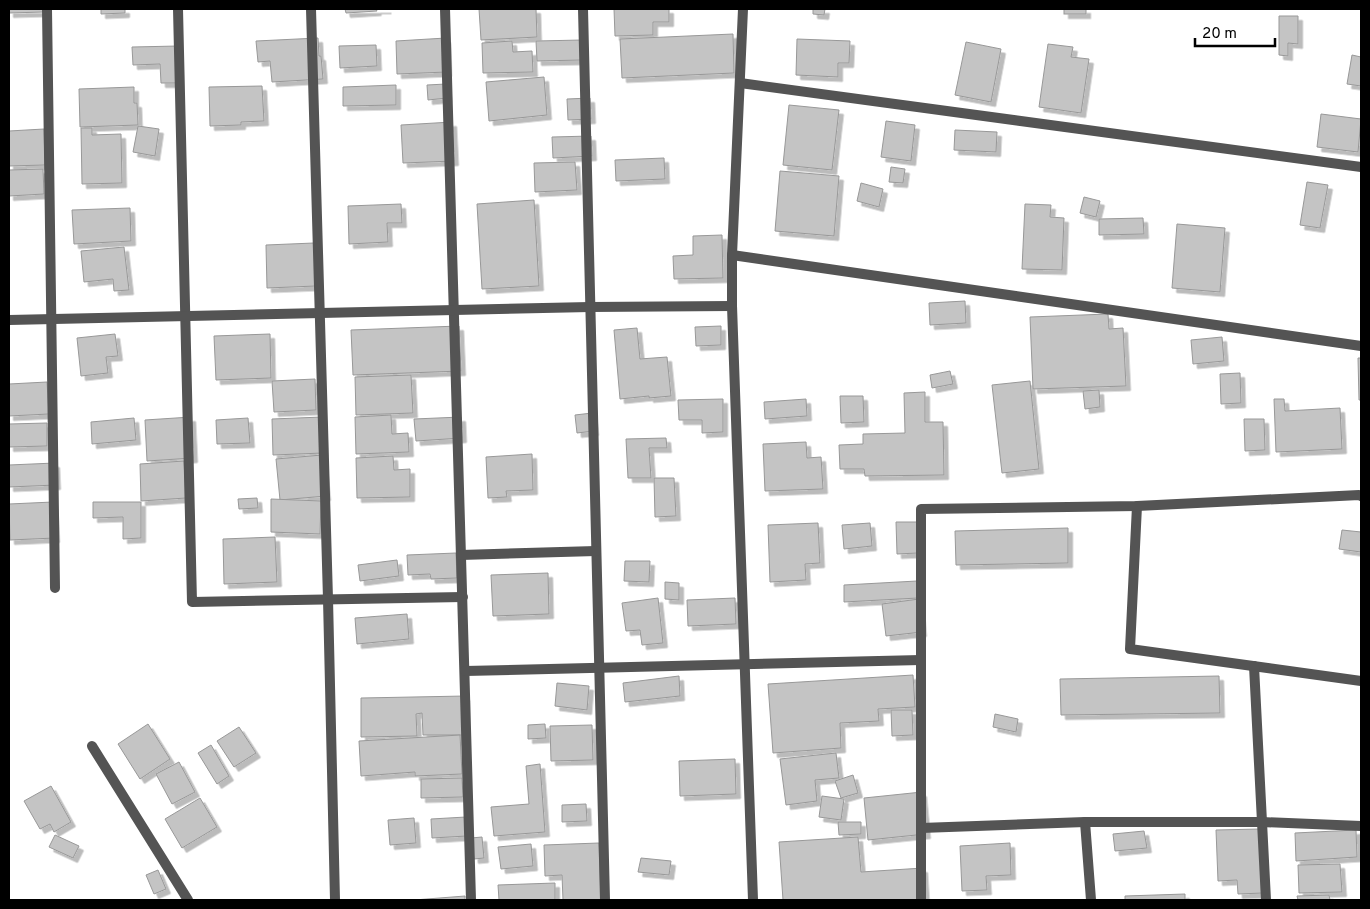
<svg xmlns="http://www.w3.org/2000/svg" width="1370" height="909" viewBox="0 0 1370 909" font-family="Overpass,sans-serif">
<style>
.building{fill:#c4c4c4;stroke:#989898;filter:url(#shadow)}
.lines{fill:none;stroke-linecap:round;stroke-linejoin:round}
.minor{stroke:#545454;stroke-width:10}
</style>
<defs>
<filter id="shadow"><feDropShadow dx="4.5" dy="4.5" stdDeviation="0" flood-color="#0004"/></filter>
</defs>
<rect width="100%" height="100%" fill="#fff"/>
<g class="building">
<polygon points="9,9 44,9 44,12 9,13"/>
<polygon points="101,9 125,9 125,13 101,14"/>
<polygon points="345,9 387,9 376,9 377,11 346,13"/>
<polygon points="479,9 536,9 537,37 481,40"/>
<polygon points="614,9 669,9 669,22 653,22 653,35 615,36"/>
<polygon points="813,9 825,9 824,15 813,14"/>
<rect x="1064" y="9" width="22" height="5"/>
<polygon points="1279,16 1298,16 1298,44 1288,43 1288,56 1279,55"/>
<polygon points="733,34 734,73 622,78 620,39"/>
<polygon points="318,38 319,56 321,56 323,79 272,82 270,61 258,62 256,41"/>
<polygon points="446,38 447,72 397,74 396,41"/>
<polygon points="797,39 850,41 849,63 838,63 838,77 796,75"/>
<polygon points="582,40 582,60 537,61 536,41"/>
<polygon points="512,41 513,52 532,51 533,72 483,73 482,43"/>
<polygon points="966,42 1001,49 991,102 955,95"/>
<polygon points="1048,44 1073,47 1071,57 1089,59 1081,113 1039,107"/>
<polygon points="376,45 377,66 340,68 339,46"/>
<polygon points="178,46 179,83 161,83 160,64 133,65 132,47"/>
<polygon points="1352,55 1361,57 1361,86 1347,84"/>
<polygon points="544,77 547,115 489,121 486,82"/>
<polygon points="446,84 447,98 428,100 427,85"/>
<polygon points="396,85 396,105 343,106 343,87"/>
<polygon points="262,86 264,121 241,122 241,125 210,126 209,87"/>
<polygon points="134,87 134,103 137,103 138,125 80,127 79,89"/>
<polygon points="590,98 591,119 568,120 567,99"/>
<polygon points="789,105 839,110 832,170 783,165"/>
<polygon points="1321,114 1361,119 1358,152 1317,147"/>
<polygon points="886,121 915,125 911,161 881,157"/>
<polygon points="452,122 454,161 403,163 401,125"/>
<polygon points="138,126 159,129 155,156 133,152"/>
<polygon points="81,128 92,128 92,135 121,134 122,183 82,184"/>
<polygon points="44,129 45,165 9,166 9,131"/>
<polygon points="955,130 997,132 996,152 954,150"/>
<polygon points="591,136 592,156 553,158 552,137"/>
<polygon points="664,158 665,179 616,181 615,160"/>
<polygon points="575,162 577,190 535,192 534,163"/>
<polygon points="891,167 905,169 903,183 889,182"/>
<polygon points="43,169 44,194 9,196 9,170"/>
<polygon points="780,171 839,176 834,236 775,231"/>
<polygon points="1307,182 1328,185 1320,228 1300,225"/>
<polygon points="861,183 883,189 879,207 857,201"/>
<polygon points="1084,197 1100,201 1096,217 1080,213"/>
<polygon points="534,200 539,286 482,289 477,204"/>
<polygon points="401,204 402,223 387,223 388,242 349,244 348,206"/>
<polygon points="1025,204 1051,205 1050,217 1064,218 1062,270 1022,269"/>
<polygon points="130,208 131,241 74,244 72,210"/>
<polygon points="1143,218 1144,234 1099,235 1099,219"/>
<polygon points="1177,224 1225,228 1220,292 1172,288"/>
<polygon points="722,235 723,278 674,279 673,256 693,255 693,236"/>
<polygon points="314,243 316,286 267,288 266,245"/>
<polygon points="124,247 129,290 114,291 113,279 84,282 81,251"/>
<polygon points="965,301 966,323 930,325 929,303"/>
<polygon points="1108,314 1109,329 1123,328 1126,386 1033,389 1030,317"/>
<polygon points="459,326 461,371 353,375 351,330"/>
<polygon points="721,326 721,345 696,346 695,327"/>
<polygon points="637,328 640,359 667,357 671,396 649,398 649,396 620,399 614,330"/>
<polygon points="115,334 118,356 106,357 108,373 81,376 77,338"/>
<polygon points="270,334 271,378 216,380 214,336"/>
<polygon points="1222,337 1224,361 1193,364 1191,340"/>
<polygon points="1358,358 1361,358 1361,400 1359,400"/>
<polygon points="950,371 953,384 932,388 930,375"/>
<polygon points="1240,373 1241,403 1221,404 1220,374"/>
<polygon points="411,375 413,413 356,415 355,377"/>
<polygon points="315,379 316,410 274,412 272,381"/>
<polygon points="1030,381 1039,469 1002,473 992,385"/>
<polygon points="47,382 49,414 9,416 9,384"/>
<polygon points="1099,390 1100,407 1085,409 1083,391"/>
<polygon points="925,392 925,422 943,422 944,475 865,476 864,469 840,469 839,445 863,444 863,434 905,433 904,393"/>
<polygon points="840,396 863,396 864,422 841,423"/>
<polygon points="723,399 723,432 702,433 702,420 679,420 678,400"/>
<polygon points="806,399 807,416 765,419 764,402"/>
<polygon points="1274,399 1284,399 1285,411 1340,408 1342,449 1276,452"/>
<polygon points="592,413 594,431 577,433 575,415"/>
<polygon points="391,415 392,434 408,433 409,452 356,454 355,417"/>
<polygon points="191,417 193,458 147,461 145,420"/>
<polygon points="322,417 323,453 273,455 272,419"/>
<polygon points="461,417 462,438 416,441 414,419"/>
<polygon points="134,418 136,440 92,444 91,422"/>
<polygon points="248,418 250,443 217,444 216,420"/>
<polygon points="1244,419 1264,419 1265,450 1245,451"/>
<polygon points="47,423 47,446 9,447 9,424"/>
<polygon points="666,438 667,448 649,448 651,478 628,478 626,439"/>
<polygon points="806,442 807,458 821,457 823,489 765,491 763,444"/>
<polygon points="532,454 533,490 506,491 507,497 488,498 486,457"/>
<polygon points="322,455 326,496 280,500 276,459"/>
<polygon points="393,456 394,470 410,469 410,497 357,498 356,458"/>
<polygon points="184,461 186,498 141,501 140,464"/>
<polygon points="55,463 56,485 9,487 9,465"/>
<polygon points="654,478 674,478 676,516 655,517"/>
<polygon points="257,498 258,508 239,509 238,499"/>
<polygon points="271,499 321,501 320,534 271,532"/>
<polygon points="53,502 55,538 10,540 9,504"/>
<polygon points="93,502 141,502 141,538 123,539 123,517 93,518"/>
<polygon points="896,522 917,522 918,553 897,554"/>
<polygon points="818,523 820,563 805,564 806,580 770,582 768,525"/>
<polygon points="870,523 872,546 844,549 842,525"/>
<polygon points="1068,528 1068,563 956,565 955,531"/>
<polygon points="1342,530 1361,532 1361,552 1339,549"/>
<polygon points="275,537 277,582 224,584 223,539"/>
<polygon points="456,553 457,578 431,579 430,574 408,575 407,555"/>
<polygon points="397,560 399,576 360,581 358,565"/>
<polygon points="625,561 650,561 649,582 624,581"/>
<polygon points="548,573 549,614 493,616 491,575"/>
<polygon points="917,581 918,598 844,602 844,585"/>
<polygon points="665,582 679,583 679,600 665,599"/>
<polygon points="658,598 663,643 642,645 640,630 626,631 622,603"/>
<polygon points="735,598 736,624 688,626 687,600"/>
<polygon points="919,599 922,632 886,636 882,604"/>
<polygon points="407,614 409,639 357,644 355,618"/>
<polygon points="913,675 915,707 878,709 879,721 840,723 841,748 773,753 768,684"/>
<polygon points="679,676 680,696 625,702 623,683"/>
<polygon points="1219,676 1220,713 1061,715 1060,679"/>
<polygon points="557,683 589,686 587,710 555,706"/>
<polygon points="465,696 465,735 423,735 422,713 416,714 417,736 361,737 361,698"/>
<polygon points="891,710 912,710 913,735 892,736"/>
<polygon points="995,714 1018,719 1016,732 993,727"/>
<polygon points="148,724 170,759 140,779 118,744"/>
<polygon points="545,724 546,738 528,739 528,725"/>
<polygon points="592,725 593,760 551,761 550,726"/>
<polygon points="239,727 256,753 234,767 217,741"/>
<polygon points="460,735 462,774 415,776 415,772 361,776 359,741"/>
<polygon points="211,745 229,776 217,784 198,753"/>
<polygon points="836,753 839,778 815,780 817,801 786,805 780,759"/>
<polygon points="735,759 736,794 680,796 679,761"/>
<polygon points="179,762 195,792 172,804 156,774"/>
<polygon points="540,764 545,832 494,836 491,807 529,804 526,766"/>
<polygon points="853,775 858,793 841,798 835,781"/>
<polygon points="462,778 463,797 421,798 421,779"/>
<polygon points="51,786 71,822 54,832 50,824 40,829 24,801"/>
<polygon points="922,792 926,834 868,840 864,798"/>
<polygon points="822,796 844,799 841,820 819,817"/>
<polygon points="200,798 217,827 182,848 165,819"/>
<polygon points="586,804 587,821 562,822 562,805"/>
<polygon points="466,817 467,836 432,838 431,819"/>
<polygon points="414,818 416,843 390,845 388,820"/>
<polygon points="838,822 861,822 861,834 839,835"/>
<polygon points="1260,829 1263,893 1238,894 1237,880 1218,881 1216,830"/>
<polygon points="1356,830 1357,857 1296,861 1295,833"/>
<polygon points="1144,831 1147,848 1115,851 1113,834"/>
<polygon points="55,835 79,846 73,858 49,847"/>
<polygon points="482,837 484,858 474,859 471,838"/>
<polygon points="858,837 861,872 923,868 925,900 783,900 779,842"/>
<polygon points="599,843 601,900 563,900 562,875 545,876 544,845"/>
<polygon points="1010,843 1011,875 986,876 987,890 962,891 960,846"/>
<polygon points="531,844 533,866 501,869 498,847"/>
<polygon points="641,858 671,861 669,875 638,872"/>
<polygon points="1340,864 1342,892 1299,893 1298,865"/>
<polygon points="158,870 166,889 154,894 146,875"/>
<polygon points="555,883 555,900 499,900 498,885"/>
<polygon points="1185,894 1185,900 1125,900 1125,896"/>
<polygon points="1329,895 1330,900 1298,900 1297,896"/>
<polygon points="465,896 465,900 414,900"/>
</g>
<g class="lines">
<g class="minor">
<polyline points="47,9 55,588"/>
<polyline points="178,9 192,602 463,597"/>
<polyline points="311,9 328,599 335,900"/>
<polyline points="445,9 471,900"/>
<polyline points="583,9 605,900"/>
<polyline points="743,9 732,255 732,306 753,900"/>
<polyline points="740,83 1361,167"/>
<polyline points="732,255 1361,346"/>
<polyline points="9,320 590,307 732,306"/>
<polyline points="1137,506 1130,649 1361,681"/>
<polyline points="461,555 596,551"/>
<polyline points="1254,666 1266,900"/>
<polyline points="465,671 921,660"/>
<polyline points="92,746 188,900"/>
<polyline points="1085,822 1091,900"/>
<polyline points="921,828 1085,822 1262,822 1361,826"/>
<polyline points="921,900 921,509 1137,506 1359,495 1361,496"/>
</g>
</g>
<rect width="1370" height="909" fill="none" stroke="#000000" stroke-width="20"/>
<path d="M1195 38v8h80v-8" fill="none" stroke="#000000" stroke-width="2.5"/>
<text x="1202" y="38" font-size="15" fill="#000000" stroke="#ffffff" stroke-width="4" paint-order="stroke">20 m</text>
</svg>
